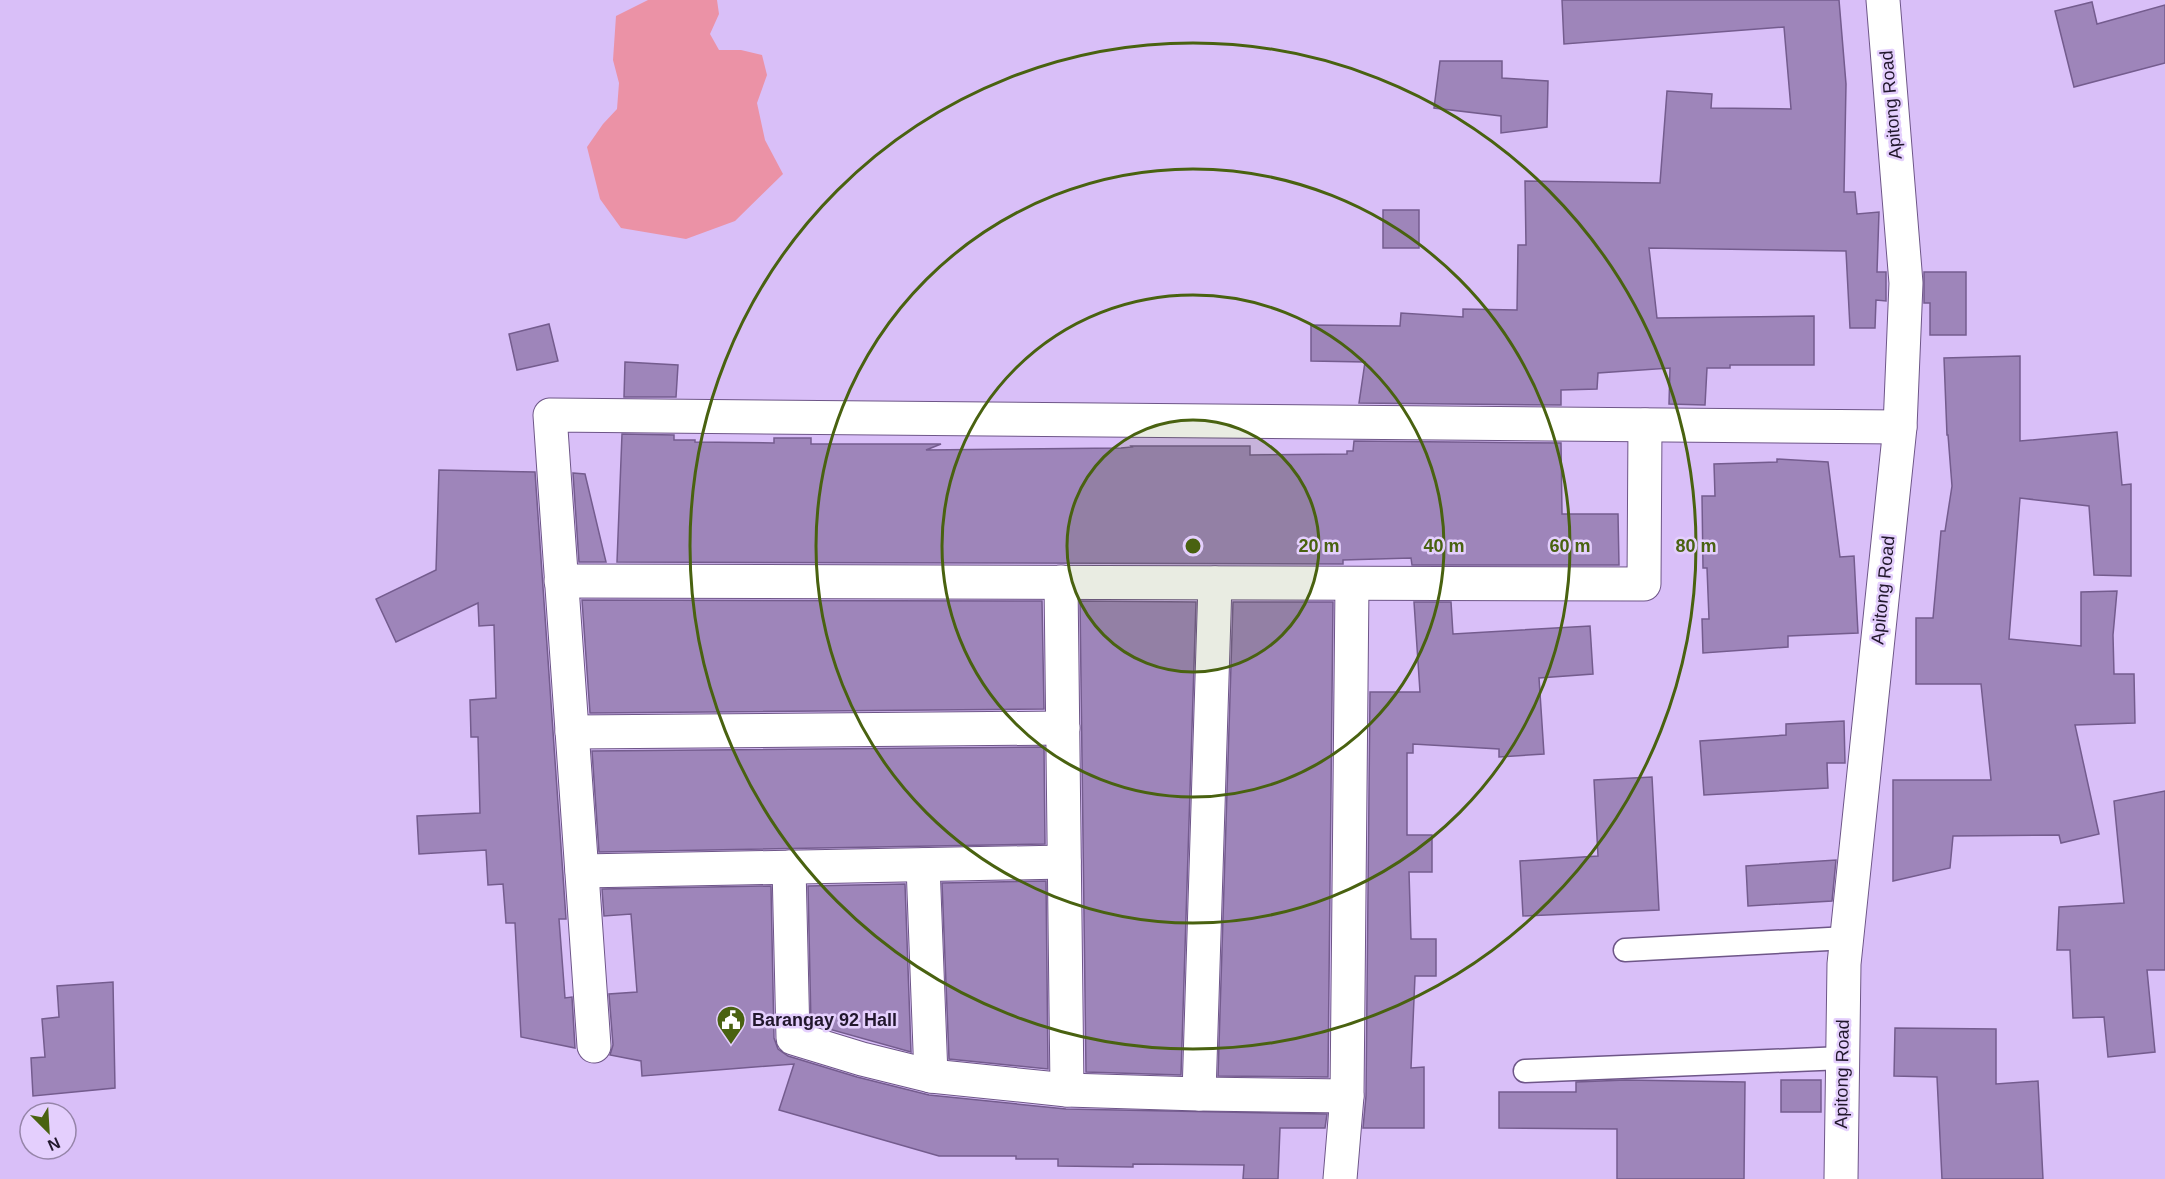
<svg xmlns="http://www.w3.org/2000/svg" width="2165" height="1179" viewBox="0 0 2165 1179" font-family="Helvetica,sans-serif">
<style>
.green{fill:#eb92a6}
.building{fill:#9e85ba;stroke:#745c8e;stroke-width:1.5}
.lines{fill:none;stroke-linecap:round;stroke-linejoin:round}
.lane-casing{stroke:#6e5688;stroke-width:25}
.street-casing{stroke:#6e5688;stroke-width:35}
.secondary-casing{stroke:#6e5688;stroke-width:35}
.lane{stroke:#fff;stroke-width:22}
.street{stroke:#fff;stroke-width:33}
.secondary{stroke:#fff;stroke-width:33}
.ring{fill:none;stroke:#496210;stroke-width:3}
.labels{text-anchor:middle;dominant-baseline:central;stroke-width:5;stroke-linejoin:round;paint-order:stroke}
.street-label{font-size:18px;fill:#21172c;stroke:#e4cffd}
.poi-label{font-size:18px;font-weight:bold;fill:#21172c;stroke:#e4cffd;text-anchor:start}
.centre{fill:#496210;stroke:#e4cffd;stroke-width:3}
.ring-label{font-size:18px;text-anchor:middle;font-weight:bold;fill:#496210;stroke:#e4cffd;stroke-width:5;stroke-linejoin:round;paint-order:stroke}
</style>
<rect width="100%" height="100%" fill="#d9bff8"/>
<polygon class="green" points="648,0 717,0 719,14 710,34 719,50 741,50 762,55 767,75 757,103 765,140 783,174 735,221 686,239 621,228 600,199 587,147 603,124 617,109 619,83 613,60 616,16"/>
<g class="building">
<polygon points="1562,0 1839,0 1846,84 1844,192 1855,192 1857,214 1879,212 1877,272 1886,272 1886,301 1876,300 1875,328 1850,328 1846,251 1649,248 1657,318 1814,316 1814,365 1730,365 1730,368 1707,368 1705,405 1669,404 1670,368 1598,373 1597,389 1561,390 1561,405 1359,403 1365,362 1311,361 1311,325 1400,326 1401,313 1463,317 1463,309 1517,310 1518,245 1526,245 1525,181 1660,183 1667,91 1712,94 1711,108 1791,109 1784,27 1564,44"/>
<polygon points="2092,2 2097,24 2165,5 2165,63 2074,87 2055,11"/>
<polygon points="1440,61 1502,61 1502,78 1548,81 1547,127 1501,133 1501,116 1434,108"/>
<rect x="1383" y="210" width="36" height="38"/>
<polygon points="1924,272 1966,272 1966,335 1930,335 1930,303 1924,303"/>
<polygon points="549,324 558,361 517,370 509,334"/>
<polygon points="2020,356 2020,441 2117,432 2122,485 2131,484 2131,576 2094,575 2089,506 2020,498 2009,639 2081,646 2081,592 2117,591 2113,635 2114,674 2134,674 2135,723 2075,725 2099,834 2061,843 2059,835 1953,836 1950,868 1893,881 1893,780 1991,780 1981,684 1916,684 1916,618 1933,618 1941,531 1945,531 1952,486 1948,435 1947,435 1944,358"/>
<polygon points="625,362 678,365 676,397 624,397"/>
<polygon points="622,434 674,435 674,440 695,440 695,442 774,443 774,438 811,438 811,444 941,444 926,450 1121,448 1132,447 1131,446 1250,446 1250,455 1347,454 1347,451 1353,451 1354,441 1561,443 1562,514 1618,514 1619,565 1412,565 1411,558 1343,560 1343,564 617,562"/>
<polygon points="1777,459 1828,462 1840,557 1854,556 1858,633 1788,636 1788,647 1703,653 1702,619 1709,619 1707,568 1703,568 1702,496 1715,496 1714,464 1777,462"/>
<polygon points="439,470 535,472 566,919 559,919 565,998 572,997 575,1048 521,1037 515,923 506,923 503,884 488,885 486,850 419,854 417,816 480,813 478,737 471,737 470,700 496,698 494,625 479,626 478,603 396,642 376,599 436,570"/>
<polygon points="573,473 585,474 606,562 579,562"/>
<polygon points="582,600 1042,601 1044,709 590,713"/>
<polygon points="1080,601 1196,602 1181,1075 1086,1072"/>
<polygon points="1233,602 1333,602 1328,1077 1218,1076"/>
<polygon points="1414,602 1451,602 1453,634 1590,626 1593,674 1539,678 1544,754 1499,757 1499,749 1413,744 1413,753 1407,753 1407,835 1432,835 1432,872 1409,872 1411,939 1436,939 1436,976 1415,976 1411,1068 1424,1067 1424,1128 1363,1128 1366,1096 1370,692 1420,692"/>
<polygon points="1844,721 1845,763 1827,763 1828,788 1704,795 1700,741 1786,735 1786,724"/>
<polygon points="1044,747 1045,844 599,852 592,751"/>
<polygon points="1652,777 1659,910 1523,916 1520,861 1598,856 1594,780"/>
<polygon points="2165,791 2165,970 2147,970 2155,1052 2108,1057 2104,1017 2073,1018 2070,950 2057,950 2059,907 2124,903 2114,801"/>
<polygon points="1836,860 1832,901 1748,906 1746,866"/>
<polygon points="1046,881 1048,1069 949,1059 942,883"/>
<polygon points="905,884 911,1052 811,1024 808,886"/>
<polygon points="771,886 774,1038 778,1049 788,1056 857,1077 929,1095 1066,1109 1327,1114 1325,1128 1280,1128 1278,1179 1243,1179 1244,1165 1133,1164 1133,1167 1058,1166 1058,1159 1016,1159 1016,1156 939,1156 779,1110 794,1064 642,1076 641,1061 610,1055 613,1045 609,994 637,992 631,914 604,916 602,889"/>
<polygon points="113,982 115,1088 33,1096 31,1058 45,1057 42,1019 59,1017 57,986"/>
<polygon points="1895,1028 1996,1029 1996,1084 2038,1081 2043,1179 1942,1179 1937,1077 1894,1076"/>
<polygon points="1626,1080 1745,1082 1744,1179 1617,1179 1617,1129 1499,1128 1499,1092 1576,1092 1576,1082"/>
<rect x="1781" y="1080" width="40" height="32"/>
</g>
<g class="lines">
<g class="lane-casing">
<g id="lane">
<polyline points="1625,950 1847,938"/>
<polyline points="1525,1071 1843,1058"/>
</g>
</g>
<g class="street-casing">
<g id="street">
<polyline points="561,581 1644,584 1645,425"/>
<polyline points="1061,582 1067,1090"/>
<polyline points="572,732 1063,728"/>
<polyline points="923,865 931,1076"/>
<polyline points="789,867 793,1038 862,1059 931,1076 1067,1090 1199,1094 1347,1096"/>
<polyline points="582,871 1064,862"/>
<polyline points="594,1046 550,415 1900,427"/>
<polyline points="1199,1094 1215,583"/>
<polyline points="1340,1179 1347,1096 1352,584"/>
</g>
</g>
<g class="secondary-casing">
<polyline id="secondary" points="1841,1179 1844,964 1900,427 1906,283 1883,0"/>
</g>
<use href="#lane" class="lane"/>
<use href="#street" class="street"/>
<use href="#secondary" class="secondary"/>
</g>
<circle cx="1193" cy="546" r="126" fill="#496210" fill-opacity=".12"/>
<g class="ring">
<circle cx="1193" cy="546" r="126"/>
<circle cx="1193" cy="546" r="251"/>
<circle cx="1193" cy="546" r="377"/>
<circle cx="1193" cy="546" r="503"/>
</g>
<defs>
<g id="civic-pin" transform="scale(1.5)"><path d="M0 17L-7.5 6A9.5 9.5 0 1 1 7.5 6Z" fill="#496210" stroke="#e4cffd"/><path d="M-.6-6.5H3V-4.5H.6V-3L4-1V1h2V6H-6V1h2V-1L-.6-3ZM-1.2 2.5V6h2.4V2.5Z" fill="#fff"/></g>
</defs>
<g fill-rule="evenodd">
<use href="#civic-pin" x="731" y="1020"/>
</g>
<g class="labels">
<g class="street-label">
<text transform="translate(1891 105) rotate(-95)">Apitong Road</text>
<text transform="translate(1883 590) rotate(-84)">Apitong Road</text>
<text transform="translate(1842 1074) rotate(-89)">Apitong Road</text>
</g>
<g class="poi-label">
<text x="752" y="1020">Barangay 92 Hall</text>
</g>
</g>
<circle cx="1193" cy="546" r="9" class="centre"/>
<g class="ring-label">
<text x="1319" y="552">20 m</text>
<text x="1444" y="552">40 m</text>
<text x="1570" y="552">60 m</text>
<text x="1696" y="552">80 m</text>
</g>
<g transform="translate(48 1131) rotate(156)"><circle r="28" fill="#e4cffd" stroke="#9685a9" stroke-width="1.5"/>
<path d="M0-4.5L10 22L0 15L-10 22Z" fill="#496210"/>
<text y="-9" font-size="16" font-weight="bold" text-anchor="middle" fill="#21172c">N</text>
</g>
</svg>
